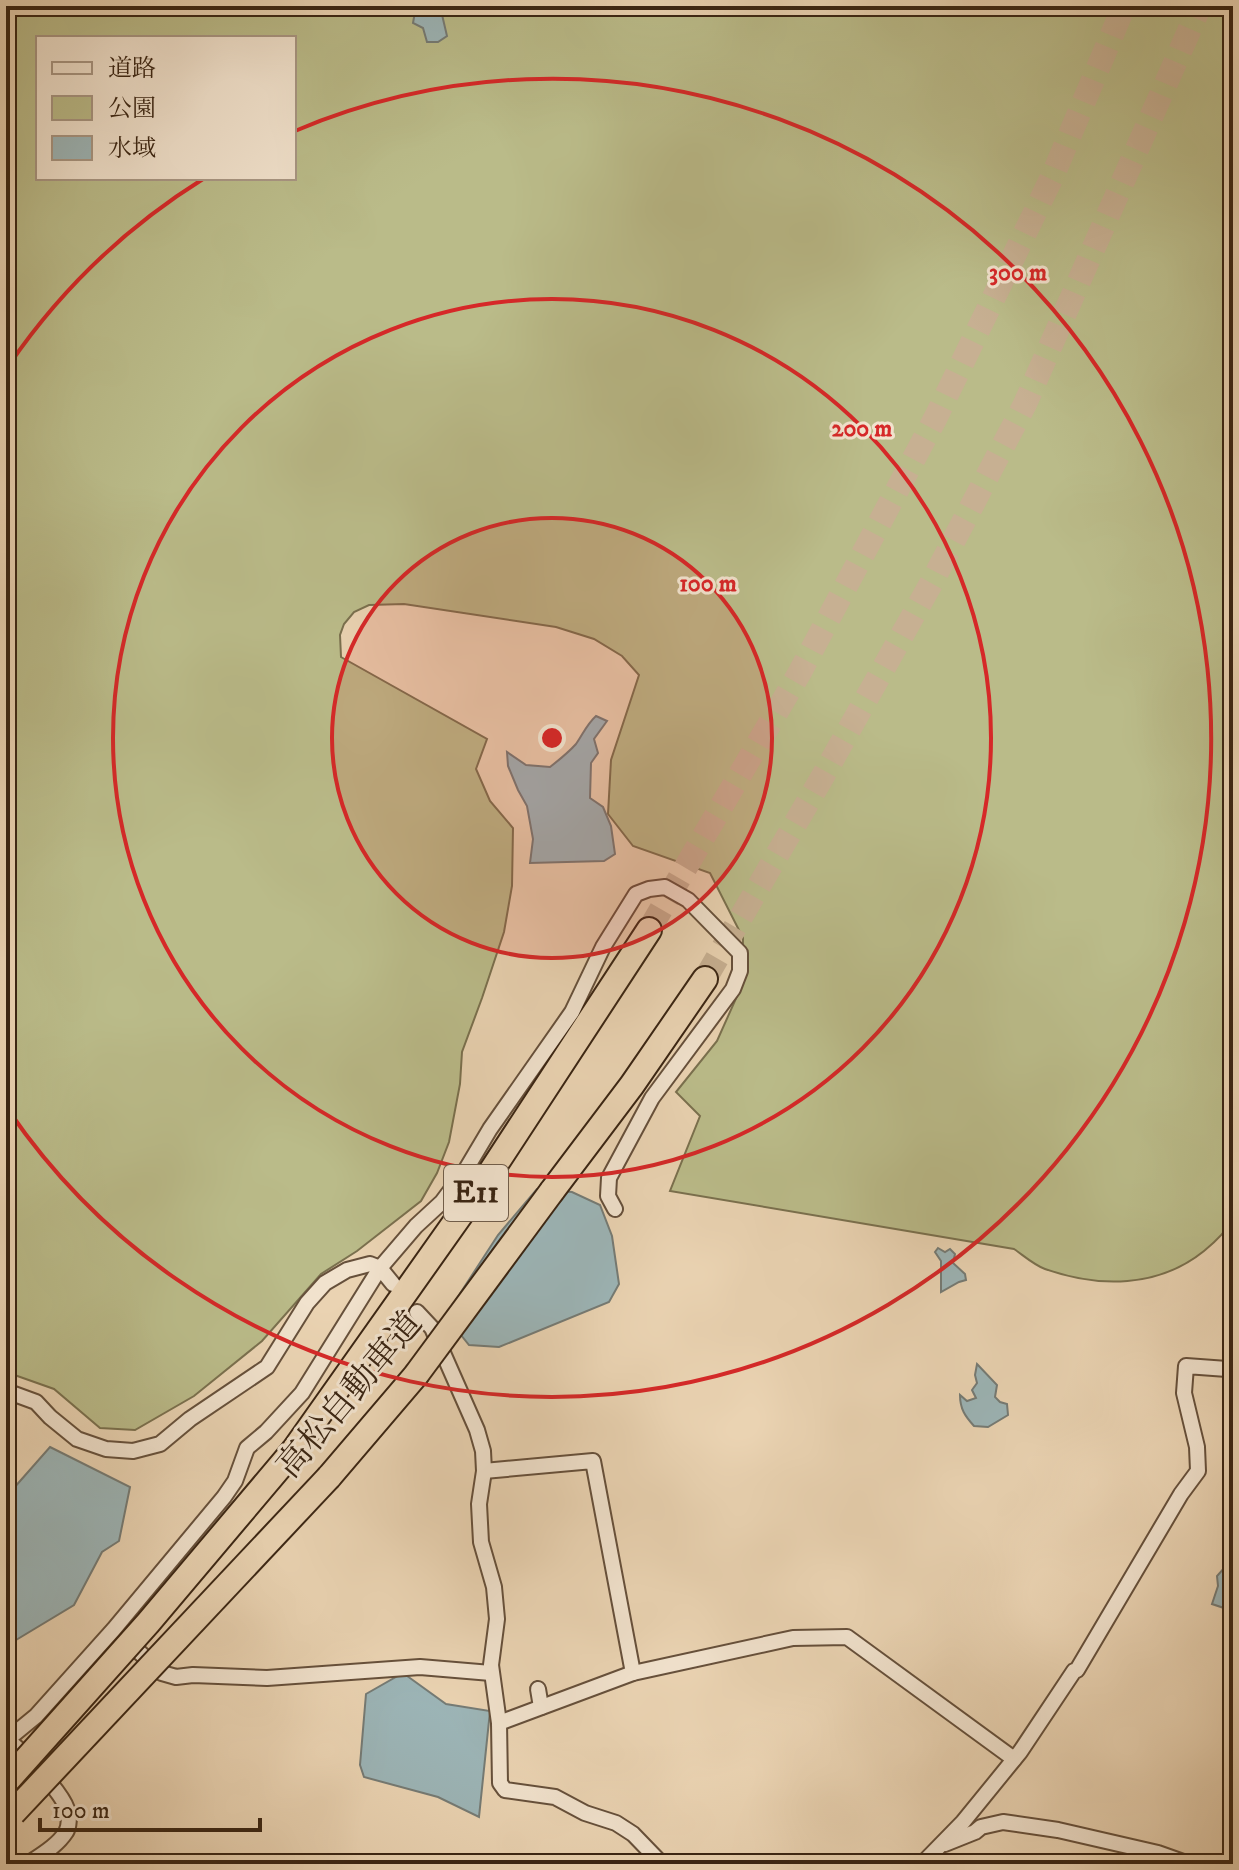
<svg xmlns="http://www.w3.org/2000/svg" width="1239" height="1870" viewBox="0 0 1239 1870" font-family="'IM FELL DW Pica','Noto Serif JP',serif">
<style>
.green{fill:#babb89;stroke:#7a704e;stroke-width:2;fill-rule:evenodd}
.water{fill:#9cb5b7;stroke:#757b75;stroke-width:2}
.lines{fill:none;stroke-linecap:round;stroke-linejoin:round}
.highway-tunnel{stroke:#c7b092;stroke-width:24;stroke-dasharray:24 12;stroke-linecap:butt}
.street-casing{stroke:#66503b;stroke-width:18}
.highway-casing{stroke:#3a2513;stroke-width:28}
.street{stroke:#f1e2cd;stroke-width:14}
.highway{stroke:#ead3b2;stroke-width:24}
.highway-bridge-casing{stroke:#3a2513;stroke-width:28;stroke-linecap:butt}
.highway-bridge{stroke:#ead3b2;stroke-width:24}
.ring{fill:none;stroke:#d62828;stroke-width:4}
.labels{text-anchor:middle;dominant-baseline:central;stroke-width:6;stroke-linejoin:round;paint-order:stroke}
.shield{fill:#f1e2cd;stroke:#715e4b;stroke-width:2}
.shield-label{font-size:32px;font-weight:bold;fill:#3a2513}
.street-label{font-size:34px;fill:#3a2513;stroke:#f1e2cd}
.centre{fill:#d62828;stroke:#f1e2cd;stroke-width:4}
.ring-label{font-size:24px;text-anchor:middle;font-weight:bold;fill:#d62828;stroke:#f1e2cd;stroke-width:6;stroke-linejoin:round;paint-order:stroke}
</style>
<rect width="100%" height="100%" fill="#ead3b2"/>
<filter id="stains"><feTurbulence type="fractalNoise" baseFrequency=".0025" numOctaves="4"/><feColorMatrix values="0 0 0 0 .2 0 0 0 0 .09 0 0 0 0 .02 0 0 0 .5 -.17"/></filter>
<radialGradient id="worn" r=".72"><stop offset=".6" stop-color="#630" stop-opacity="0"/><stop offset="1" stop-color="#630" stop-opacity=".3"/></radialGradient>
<path class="green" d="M6,6h1227v1213c-7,13 -18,23 -29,32 -46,37 -105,37 -159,18 -11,-4 -22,-14 -31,-20l-344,-58 30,-75 -24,-24 41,-51 25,-56 1,-47 -33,-65 -77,-27 -25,-32 3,-54 28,-85 -17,-19 -28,-17 -38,-12 -152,-23 -35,1 -15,7 -10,12 -4,11 1,22 146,82 -11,30 14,32 23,27 -1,58 -8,46 -22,66 -20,54 -2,32 -11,58 -12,31 -16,28 -64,50 -36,23 -59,67 -68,55 -59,34 -35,-2 -46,-39 -48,-17zM38,38h256v140h-256z"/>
<g class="water">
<polygon points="416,6 440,6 447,36 438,42 427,42 423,28 413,23"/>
<path d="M596,716l11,5 -13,18 4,14 -7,10 -1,35 13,9 8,19 4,28 -11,7 -74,2 3,-24 -6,-33 -9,-16 -10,-24 -1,-14 19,13 24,2c9,-7 18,-14 26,-23 7,-10 11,-20 20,-28z"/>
<polygon points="537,1189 572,1192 600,1205 612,1236 619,1284 609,1302 499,1347 469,1345 461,1335 450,1309 498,1235"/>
<polygon points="938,1248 945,1252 950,1249 955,1254 953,1263 965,1274 966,1280 959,1282 941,1292 941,1261 935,1252"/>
<path d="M977,1364l20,21 -2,12 5,5 7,2 1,11 -20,12 -14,-1c-9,-10 -14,-17 -14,-31l7,6 9,-3 -4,-8 5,-7 -2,-8z"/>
<polygon points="50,1447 130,1487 119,1541 102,1552 74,1605 16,1640 6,1626 6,1497"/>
<polygon points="1233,1558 1233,1611 1212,1604 1218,1586 1217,1576"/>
<polygon points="403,1673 446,1704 490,1711 479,1817 438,1797 364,1777 360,1765 366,1694"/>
</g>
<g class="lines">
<g class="highway-tunnel">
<polyline points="649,930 800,672 936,417 1053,175 1124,6"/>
<polyline points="705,979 823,776 933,580 1025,404 1200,6"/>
</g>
<g class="street-casing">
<g id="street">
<polyline points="417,1312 432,1328 477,1430 483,1451 484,1471 479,1504 481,1542 494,1587 497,1619 491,1665 499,1723 500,1783 505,1790 555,1797 585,1813 616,1823 633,1834 662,1864"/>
<polyline points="6,1391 36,1402 50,1417 77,1439 106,1449 133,1451 160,1444 190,1419 267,1367 307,1303 325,1283 347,1270 370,1264 380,1268 393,1284"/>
<polyline points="484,1471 593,1461 633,1673"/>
<polyline points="126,1640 162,1673 176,1677 193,1675 267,1678 420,1667 491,1673"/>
<polyline points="538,1689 541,1707"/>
<polyline points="499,1723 633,1673 793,1638 847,1637 1014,1759"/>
<path d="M6,1739c15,10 55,52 61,70 3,6 2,18 -1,23 -9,14 -25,23 -38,32"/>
<polyline points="8,1739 36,1716 114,1629 224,1497 235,1481 247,1448 266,1432 302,1393 380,1268 416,1226 442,1202 465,1171 490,1129 572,1012 603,947 636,894 649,889 665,887 688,900 740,953 740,971 733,989 652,1098 609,1178 608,1196 615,1209"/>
<polyline points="945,1844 975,1832 981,1827 1003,1822 1058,1830 1158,1853 1189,1864"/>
<polyline points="922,1864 963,1822 1020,1752 1074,1671 1077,1670 1181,1494 1198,1471 1197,1447 1184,1393 1186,1366 1227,1369 1233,1372"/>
</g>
</g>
<g class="highway-casing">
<g id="highway">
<polyline points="552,1191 632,1085 705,979"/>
<polyline points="294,1450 490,1173 649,930"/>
<polyline points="329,1477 416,1375"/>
</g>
</g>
<use href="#street" class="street"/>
<use href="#highway" class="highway"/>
<g class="highway-bridge-casing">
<g id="highway-bridge">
<polyline points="416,1375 552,1191"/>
<polyline points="6,1782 148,1623 294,1450"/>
<polyline points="13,1813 329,1477"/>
</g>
</g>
<use href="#highway-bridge" class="highway-bridge"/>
</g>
<circle cx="552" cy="738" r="220" fill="#d62828" fill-opacity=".12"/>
<g class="ring">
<circle cx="552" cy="738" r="220"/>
<circle cx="552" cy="738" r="439"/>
<path d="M9 365A659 659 0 0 1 203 179M295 131A659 659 0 1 1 9 1111"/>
</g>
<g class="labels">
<rect class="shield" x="444" y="1165" width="64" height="56" rx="6"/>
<g class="shield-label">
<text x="476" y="1193">E11</text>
</g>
<g class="street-label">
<text transform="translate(350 1395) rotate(-50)">高松自動車道</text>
</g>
</g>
<circle cx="552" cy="738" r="12" class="centre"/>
<g class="ring-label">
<text x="1018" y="280">300 m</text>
<text x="862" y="436">200 m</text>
<text x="708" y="591">100 m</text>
</g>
<rect width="1239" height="1870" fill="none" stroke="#ead3b2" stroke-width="32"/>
<rect x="8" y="8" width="1223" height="1854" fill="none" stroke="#3a2513" stroke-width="4"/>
<rect x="16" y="16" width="1207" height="1838" fill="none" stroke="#3a2513" stroke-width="2"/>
<rect x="36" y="36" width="260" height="144" fill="#f1e2cd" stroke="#a89683" stroke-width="2"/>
<rect x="52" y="62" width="40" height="12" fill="#f1e2cd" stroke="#a89683" stroke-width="2"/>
<text x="108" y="76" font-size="24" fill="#3a2513">道路</text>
<rect x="52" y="96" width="40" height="24" fill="#babb89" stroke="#a89683" stroke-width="2"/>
<text x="108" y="116" font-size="24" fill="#3a2513">公園</text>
<rect x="52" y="136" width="40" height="24" fill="#9cb5b7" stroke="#a89683" stroke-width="2"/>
<text x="108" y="156" font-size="24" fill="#3a2513">水域</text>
<path d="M40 1818v12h220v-12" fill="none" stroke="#3a2513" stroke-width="4"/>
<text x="52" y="1818" font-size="24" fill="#3a2513" stroke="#f1e2cd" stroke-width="6" paint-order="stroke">100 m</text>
<rect width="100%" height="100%" filter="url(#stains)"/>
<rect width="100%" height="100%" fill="url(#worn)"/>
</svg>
